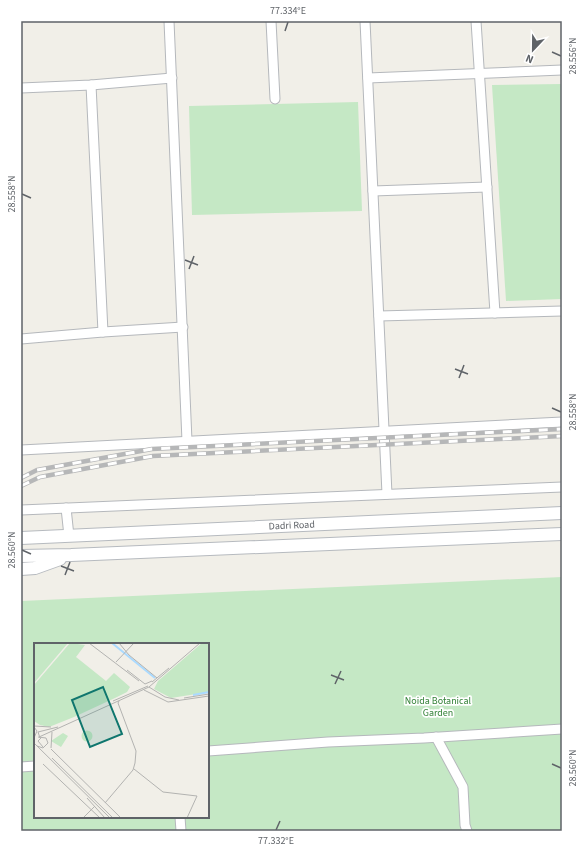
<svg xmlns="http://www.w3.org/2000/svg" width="583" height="852" viewBox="0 0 583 852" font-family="'Source Sans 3',sans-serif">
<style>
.green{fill:#c5e8c5;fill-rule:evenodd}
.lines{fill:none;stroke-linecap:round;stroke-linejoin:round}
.street-casing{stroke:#b5b8bc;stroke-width:11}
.secondary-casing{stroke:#b6babf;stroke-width:14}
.street{stroke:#fff;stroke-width:9}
.secondary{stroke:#fff;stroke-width:12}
.rail-casing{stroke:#b6b7b8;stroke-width:4.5}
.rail{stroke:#fff;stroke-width:3;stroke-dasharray:9;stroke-linecap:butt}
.ticks{fill:none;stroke:#5f6368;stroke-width:1.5}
.labels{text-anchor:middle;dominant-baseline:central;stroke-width:3.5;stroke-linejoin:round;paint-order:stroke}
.street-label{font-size:10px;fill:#5f6368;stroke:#fff}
.park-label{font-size:10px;fill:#348238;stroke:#fff}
.inset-river{fill:none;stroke:#aadaff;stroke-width:2}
.inset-road{fill:none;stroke:#b3b3b1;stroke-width:1}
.view{fill:#0f766e;fill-opacity:0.15;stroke:#0f766e;stroke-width:2}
.inset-edge{fill:none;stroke:#5f6368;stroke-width:2}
.neatline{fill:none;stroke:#5f6368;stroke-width:1.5}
.ticks-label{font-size:10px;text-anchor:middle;fill:#5f6368}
</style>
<rect width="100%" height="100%" fill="#f1efe8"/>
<g class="green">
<polygon points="562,84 562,299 506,301 492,85"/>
<polygon points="358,102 362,211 192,215 189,106"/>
<path d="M562,577v254h-541v-230zM35,644h173v173h-173z"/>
</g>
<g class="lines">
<g class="street-casing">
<g id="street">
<polyline points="169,21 187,441"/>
<polyline points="271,21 275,99"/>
<polyline points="365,21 387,494"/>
<polyline points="476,21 495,313"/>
<polyline points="368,78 562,70"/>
<polyline points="91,85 103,332"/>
<polyline points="21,88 91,85 172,78"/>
<polyline points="373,191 487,187"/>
<polyline points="379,316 562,311"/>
<polyline points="21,339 103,332 183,327"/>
<polyline points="21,450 562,422"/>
<polyline points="66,508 69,536"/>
<polyline points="21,510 562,487"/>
<polyline points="436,737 463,787 465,825 467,831"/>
<polyline points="208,751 328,742 424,738 562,729"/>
<polyline points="21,767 35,766"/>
<polyline points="180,817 181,831"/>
</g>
</g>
<g class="secondary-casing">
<g id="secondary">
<path id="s1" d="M21,538l541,-25"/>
<polyline points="21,556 71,555 562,534"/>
<polyline points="21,569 35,568 60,559"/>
</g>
</g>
<use href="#street" class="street"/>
<use href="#secondary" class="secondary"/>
<g class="rail-casing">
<g id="rail">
<polyline points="21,478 37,470 152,449 562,429"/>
<polyline points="21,486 40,477 153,456 562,436"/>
</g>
</g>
<use href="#rail" class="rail"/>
</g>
<path class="ticks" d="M285,31l3,-9M552,52l9,4M22,194l9,4M185,260l13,5M189,269l5,-13M455,369l13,5M459,378l5,-13M552,408l9,4M22,550l9,4M61,566l13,5M65,575l5,-13M331,675l13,5M335,684l6,-13M552,764l9,4M276,830l4,-9"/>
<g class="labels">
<g class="street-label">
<text stroke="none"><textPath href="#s1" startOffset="271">Dadri Road</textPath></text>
</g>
<g class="park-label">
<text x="438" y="701">Noida Botanical<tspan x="438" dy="12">Garden</tspan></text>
</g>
</g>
<g transform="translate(34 643)">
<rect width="175" height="175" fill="#f1efe8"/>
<path d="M0,0h34l-34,40zM36,0l15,2 -9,12 30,24 8,-8 16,14 -3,5 -12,6 -41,19 -25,10 -9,-2 -6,-4v-36zM168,0h7v49l-38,6 -17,-9 4,-8zM47.5 93a5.5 5.5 0 1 1 11 0a5.5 5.5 0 1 1-11 0ZM29,90l5,3 -7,11 -10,-6z" fill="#c5e8c5"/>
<path class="inset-river" d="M78,0l43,35M159,52l16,-3"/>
<path class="inset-road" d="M55,0l50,38M85,0l10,12 28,23M82,19l18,-19M93,27l18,14 7,-3M118,39l17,-14M115,44l16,10 14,3M110,47l24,12 41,-6M150,55l25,-4M79,58l35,-15M0,83l17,1M0,84l3,4 -3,7M5,94l110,-50 51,-44M6,95l-2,-6 20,-5M7,95l-3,3 5,6M0,100l76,75M3,103l6,2 5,-5 -2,-5 -8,-1M17,105l1,-16M17,106l70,69M18,115l61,60M9,121l57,54M100,126l29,23 34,4 -10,22M53,155l18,20M71,160l28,-33 2,-7 1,-12 -18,-48 1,-2M49,175l12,-12"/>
<path class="view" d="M69,44l19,47 -32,13 -18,-47z"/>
<rect width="175" height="175" class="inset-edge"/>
</g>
<rect width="583" height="852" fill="none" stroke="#ffffff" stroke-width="44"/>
<g transform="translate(533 50) rotate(202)" stroke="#ffffff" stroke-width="3" paint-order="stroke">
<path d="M0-3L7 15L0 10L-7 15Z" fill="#5f6368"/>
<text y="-6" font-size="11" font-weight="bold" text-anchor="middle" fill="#5f6368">N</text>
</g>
<rect x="22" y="22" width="539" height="808" class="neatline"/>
<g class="ticks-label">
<text x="288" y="14">77.334°E</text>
<text transform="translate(572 56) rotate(-90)" y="4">28.556°N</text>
<text transform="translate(11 194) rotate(-90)" y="4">28.558°N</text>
<text transform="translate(572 412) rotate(-90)" y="4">28.558°N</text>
<text transform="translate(11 550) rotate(-90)" y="4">28.560°N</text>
<text transform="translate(572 768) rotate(-90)" y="4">28.560°N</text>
<text x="276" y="844">77.332°E</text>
</g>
</svg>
